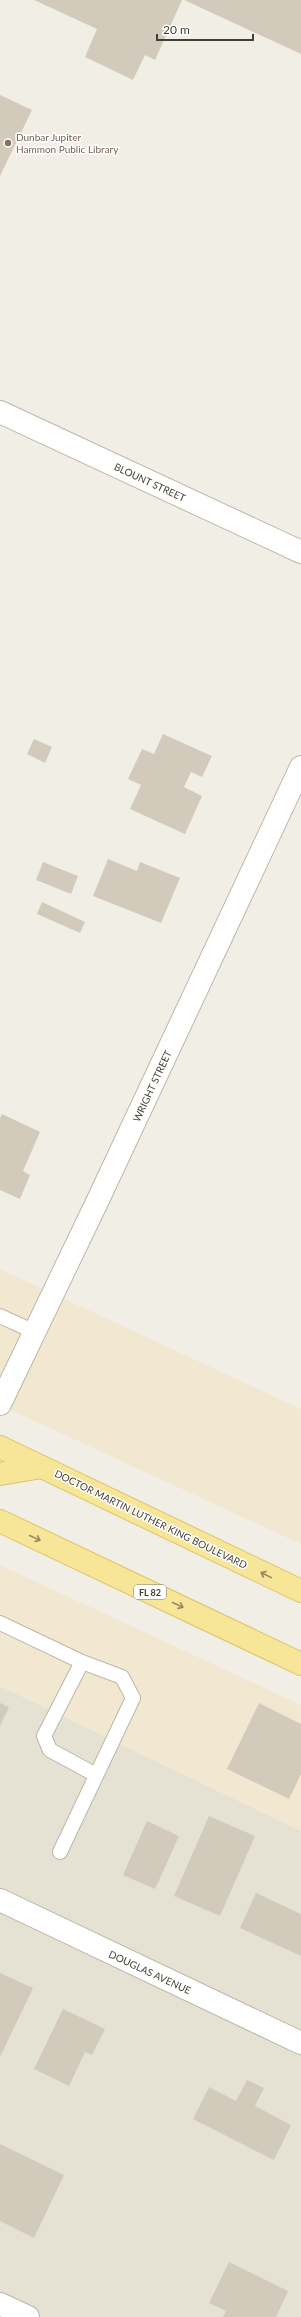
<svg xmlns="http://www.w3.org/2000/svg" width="301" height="2317" viewBox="0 0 301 2317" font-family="Lato,sans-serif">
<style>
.residential{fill:#e5e1d3}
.commercial{fill:#f2e7d1}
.building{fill:#d2cbbb}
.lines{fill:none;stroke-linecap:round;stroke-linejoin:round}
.lane-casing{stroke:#bcb7a8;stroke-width:16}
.street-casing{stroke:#bcb7a8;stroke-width:24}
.primary-casing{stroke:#dbc469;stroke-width:24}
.lane{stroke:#fff;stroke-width:14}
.street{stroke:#fff;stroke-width:22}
.primary{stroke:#f7e598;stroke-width:22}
.oneway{stroke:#948a62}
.education-dot{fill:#8d6e63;stroke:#fff;stroke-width:1.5}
.labels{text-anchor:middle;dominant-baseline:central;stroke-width:3;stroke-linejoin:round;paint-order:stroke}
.shield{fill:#fff;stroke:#7b7972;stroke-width:1}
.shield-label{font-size:9px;font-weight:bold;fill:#433f35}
.education-label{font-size:10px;fill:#785e54;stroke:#fff;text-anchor:start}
.street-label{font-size:10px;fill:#433f35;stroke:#fff}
</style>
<rect width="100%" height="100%" fill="#f1efe5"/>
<polygon class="residential" points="0,1686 301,1831 301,2317 0,2317"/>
<g class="commercial">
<polygon points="0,1269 301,1409 301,1544 0,1405"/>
<polygon points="0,1565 301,1705 301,1831 0,1686"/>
</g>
<g class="building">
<polygon points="34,0 182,0 155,60 145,55 133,80 85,57 97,29"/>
<polygon points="184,0 301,0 301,54"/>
<polygon points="0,95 32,110 0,176"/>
<polygon points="163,734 212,756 202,777 191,772 184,787 202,796 185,834 130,809 141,785 128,779 142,749 154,754"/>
<polygon points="34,739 52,747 45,763 27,754"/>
<polygon points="108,859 137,871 140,862 180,878 161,923 93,896"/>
<polygon points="43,862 78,876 71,894 36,880"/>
<polygon points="42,902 85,922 80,933 37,914"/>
<polygon points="2,1114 40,1132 23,1171 30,1175 20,1199 0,1190 0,1118"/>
<polygon points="0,1703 9,1707 0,1726"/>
<polygon points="259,1703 301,1724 301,1774 289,1799 227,1769"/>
<polygon points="209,1816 255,1836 220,1916 174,1896"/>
<polygon points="147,1821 179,1836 155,1889 123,1875"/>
<polygon points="256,1893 301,1914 301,1956 240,1928"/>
<polygon points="0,1973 33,1988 0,2057"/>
<polygon points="63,2009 105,2029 92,2055 85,2052 69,2086 34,2069"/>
<polygon points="247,2080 264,2088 255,2106 291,2125 274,2160 193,2119 209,2087 236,2101"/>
<polygon points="0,2144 64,2175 34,2238 0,2221"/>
<polygon points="229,2262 288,2291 276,2317 223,2317 226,2311 209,2303"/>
</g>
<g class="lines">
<g class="lane-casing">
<g id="lane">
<polyline points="0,1316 35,1332"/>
<polyline points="0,1623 82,1662 122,1677 133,1698 60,1852"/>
<polyline points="82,1662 44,1736 50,1750 96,1775"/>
</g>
</g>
<g class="street-casing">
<g id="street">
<polyline points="0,412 301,552"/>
<polyline points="0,1404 97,1202 301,767"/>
<polyline points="0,1900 301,2043"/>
<polyline points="0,2304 28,2317"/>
</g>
</g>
<g class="primary-casing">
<g id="primary">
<polyline points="0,1447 301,1591"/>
<polyline points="0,1474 42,1467"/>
<polyline points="0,1521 301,1664"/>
</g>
</g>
<use href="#lane" class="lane"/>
<use href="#street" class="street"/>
<use href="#primary" class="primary"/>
</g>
<defs><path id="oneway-shaft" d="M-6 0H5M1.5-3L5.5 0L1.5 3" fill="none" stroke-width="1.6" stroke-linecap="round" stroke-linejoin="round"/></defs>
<g class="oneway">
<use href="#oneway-shaft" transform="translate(35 1538) rotate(25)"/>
<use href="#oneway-shaft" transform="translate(266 1575) rotate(-154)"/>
<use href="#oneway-shaft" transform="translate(178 1605) rotate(25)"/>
</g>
<circle class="education-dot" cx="8" cy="143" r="4"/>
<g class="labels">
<rect class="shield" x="134" y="1585" width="32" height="14" rx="3"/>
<g class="shield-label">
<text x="150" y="1592">FL 82</text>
</g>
<g class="education-label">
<text x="16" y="137">Dunbar Jupiter<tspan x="16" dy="12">Hammon Public Library</tspan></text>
</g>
<g class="street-label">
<text transform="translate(150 482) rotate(25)">BLOUNT STREET</text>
<text transform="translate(152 1086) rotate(-65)">WRIGHT STREET</text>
<text transform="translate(151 1519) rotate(26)">DOCTOR MARTIN LUTHER KING BOULEVARD</text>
<text transform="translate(150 1972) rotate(25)">DOUGLAS AVENUE</text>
</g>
</g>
<path d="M157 34v6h96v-6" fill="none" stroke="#433f35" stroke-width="2"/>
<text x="163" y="34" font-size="12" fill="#433f35" stroke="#ffffff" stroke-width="3" paint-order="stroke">20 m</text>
</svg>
